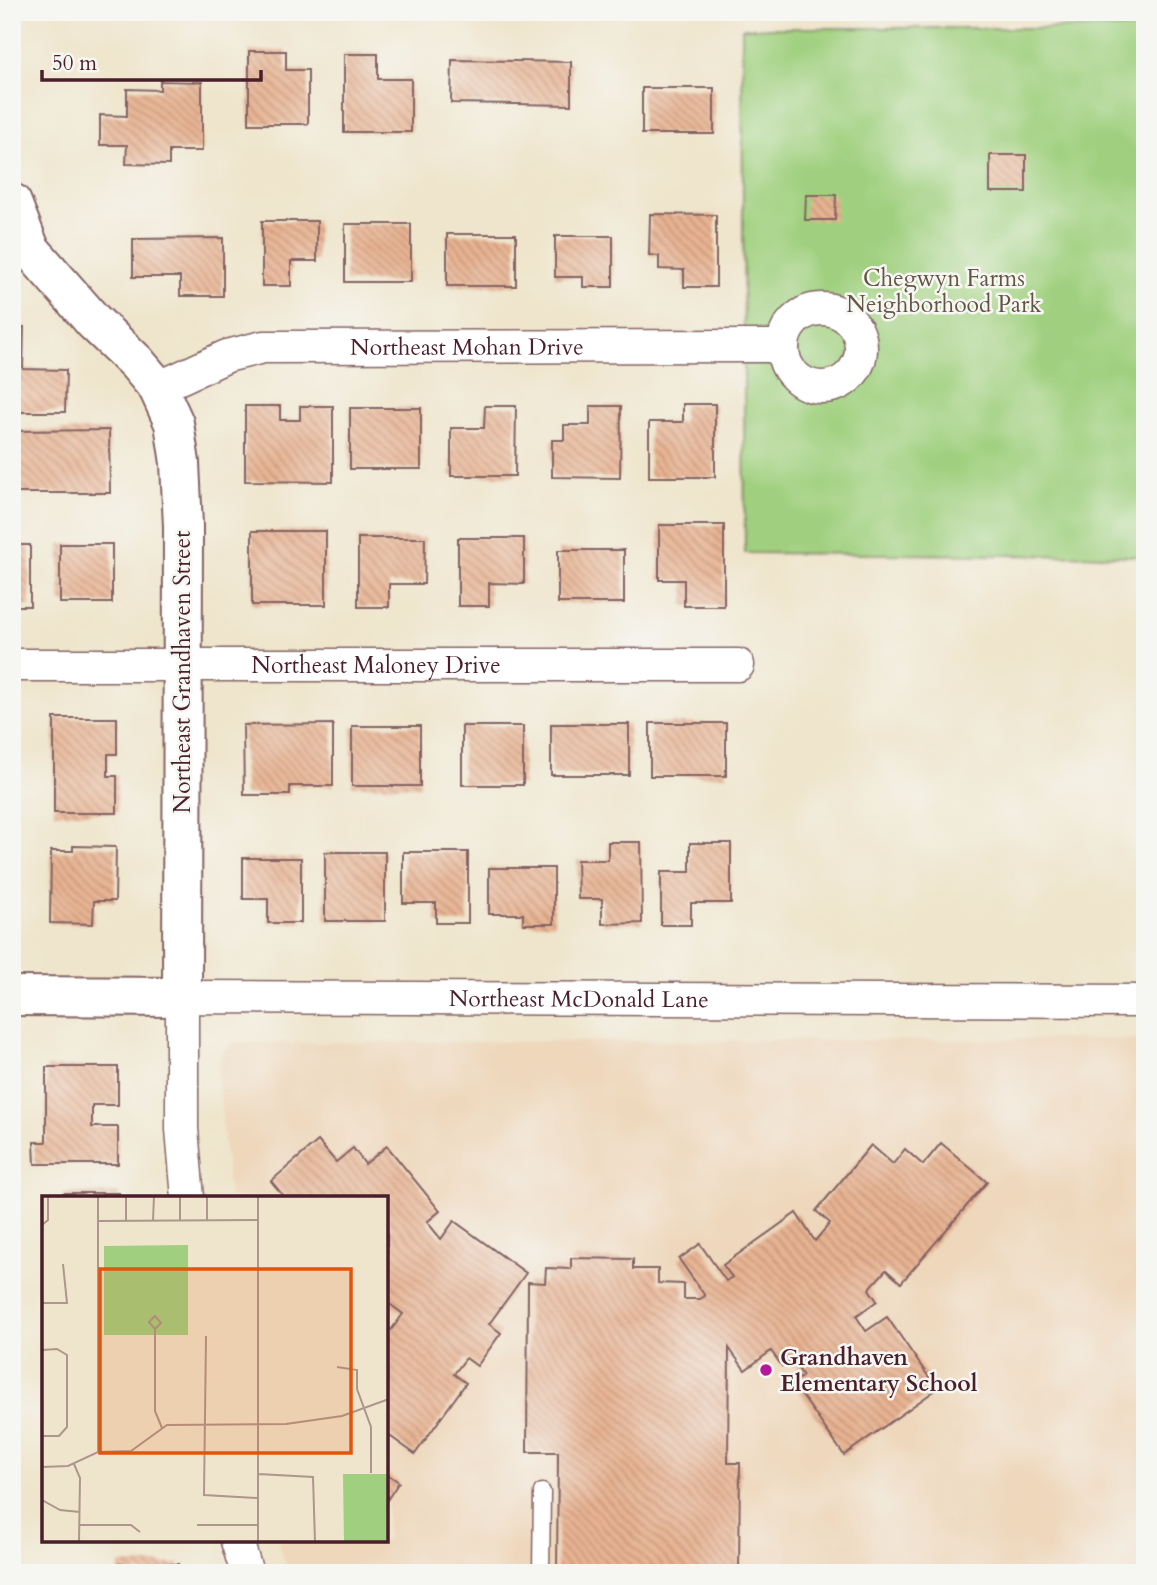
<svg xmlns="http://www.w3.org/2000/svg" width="1157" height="1585" viewBox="0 0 1157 1585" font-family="Cardo,serif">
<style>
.built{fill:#eed7bb}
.park{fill:#a0d07f;stroke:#757855;stroke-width:2}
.building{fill:url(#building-back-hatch)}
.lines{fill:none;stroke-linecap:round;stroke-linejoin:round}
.service-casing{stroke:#846463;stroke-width:19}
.minor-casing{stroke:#846463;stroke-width:35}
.tertiary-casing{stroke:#846463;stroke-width:42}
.service{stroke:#fff;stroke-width:16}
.minor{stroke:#fff;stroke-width:32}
.tertiary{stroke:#fff;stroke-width:38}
.poi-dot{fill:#b5179e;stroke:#f6f6f2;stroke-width:2.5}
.labels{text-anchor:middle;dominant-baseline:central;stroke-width:5;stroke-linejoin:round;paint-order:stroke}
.park-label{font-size:23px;fill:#645444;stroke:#f6f6f2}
.street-label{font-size:23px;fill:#4a1f2b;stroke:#f6f6f2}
.poi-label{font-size:23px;font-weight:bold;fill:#4a1f2b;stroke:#f6f6f2;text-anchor:start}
.inset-road{fill:none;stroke:#ad968c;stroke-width:2}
.view{fill:#e0560e;fill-opacity:0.15;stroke:#e0560e;stroke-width:3.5}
.inset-edge{fill:none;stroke:#4a1f2b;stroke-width:3.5}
</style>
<defs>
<pattern id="building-back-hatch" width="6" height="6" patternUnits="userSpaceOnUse" patternTransform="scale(1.75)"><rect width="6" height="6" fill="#e8b392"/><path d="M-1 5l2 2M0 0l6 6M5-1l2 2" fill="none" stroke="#be9177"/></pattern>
</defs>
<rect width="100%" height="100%" fill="#f6f6f2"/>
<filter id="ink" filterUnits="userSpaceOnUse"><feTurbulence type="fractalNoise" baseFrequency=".0143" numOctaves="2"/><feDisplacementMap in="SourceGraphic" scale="14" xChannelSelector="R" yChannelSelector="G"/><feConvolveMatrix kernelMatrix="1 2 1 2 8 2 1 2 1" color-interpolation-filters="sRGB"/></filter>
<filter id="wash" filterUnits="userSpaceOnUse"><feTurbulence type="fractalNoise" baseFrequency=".00686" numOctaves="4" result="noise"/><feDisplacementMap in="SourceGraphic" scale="28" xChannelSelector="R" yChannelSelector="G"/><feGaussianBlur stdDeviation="1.57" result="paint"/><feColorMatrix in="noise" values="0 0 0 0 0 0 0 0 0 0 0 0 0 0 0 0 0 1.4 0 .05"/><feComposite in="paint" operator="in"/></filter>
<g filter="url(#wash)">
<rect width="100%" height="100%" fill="#efe5cc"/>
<polygon class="built" points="1145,1039 1145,1573 289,1573 277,1541 387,1541 387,1198 229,1198 218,1075 222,1051 234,1043"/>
<polygon class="park" points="742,28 1145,28 1145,556 745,553"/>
<g id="blocks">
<g class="building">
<polygon points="249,51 286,51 286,70 308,70 308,124 249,124"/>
<polygon points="344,54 378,54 378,79 411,79 411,132 344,132"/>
<polygon points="452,60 571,62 571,105 451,103"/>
<polygon points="160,81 202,82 202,151 169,151 169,165 126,164 127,145 100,145 100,115 127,116 127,89 160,90"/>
<rect x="642" y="88" width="72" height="46"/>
<rect x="990" y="155" width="36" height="37"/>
<polygon points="806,195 836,195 835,220 805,220"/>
<polygon points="650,214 716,215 716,287 684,287 684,270 659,269 659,256 649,255"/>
<polygon points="262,221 317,221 317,261 291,261 291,286 262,286"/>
<rect x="345" y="224" width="66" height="58"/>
<rect x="447" y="234" width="69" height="52"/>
<polygon points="555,236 613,236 613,287 583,287 583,277 555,277"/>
<polygon points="223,238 223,296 180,296 180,277 133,277 133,239"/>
<polygon points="12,327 24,327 23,369 66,370 65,412 12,412"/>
<polygon points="683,404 715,404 715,477 649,477 649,422 683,422"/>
<polygon points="245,406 280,406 280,420 300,420 300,406 333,406 333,482 245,481"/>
<polygon points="485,406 516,406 515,476 451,476 451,428 484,428"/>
<polygon points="590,406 621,406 620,478 552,477 552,440 564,440 564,425 590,425"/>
<rect x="350" y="408" width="71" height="61"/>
<polygon points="109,430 110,493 12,493 12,431"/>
<polygon points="659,525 724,525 724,606 684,606 684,580 659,580"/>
<rect x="252" y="531" width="74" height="74"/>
<polygon points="358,538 425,538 424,584 389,584 389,607 358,607"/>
<polygon points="458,538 524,538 524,584 489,583 489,606 458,606"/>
<rect x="60" y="544" width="52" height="59"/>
<rect x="12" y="545" width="18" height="61"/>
<rect x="558" y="550" width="66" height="53"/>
<polygon points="54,718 117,718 117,754 108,754 108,776 117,776 117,813 54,813"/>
<rect x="650" y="723" width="76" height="53"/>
<polygon points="333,724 333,786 290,786 290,795 244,795 243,725"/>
<rect x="551" y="724" width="78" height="51"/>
<rect x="352" y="726" width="68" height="60"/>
<rect x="462" y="726" width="61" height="59"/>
<polygon points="608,842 641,842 642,923 602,924 602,899 578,899 577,860 608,860"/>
<polygon points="690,843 731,843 731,903 691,903 691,925 661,925 661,872 690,872"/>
<polygon points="73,846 116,847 115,901 94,901 93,924 50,923 51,851 73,851"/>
<rect x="325" y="852" width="60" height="69"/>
<polygon points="403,852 468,852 468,923 436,923 436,903 403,903"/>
<polygon points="243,858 301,858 301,923 268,923 268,899 243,899"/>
<polygon points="489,868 554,868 554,924 523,924 523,914 489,914"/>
<polygon points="46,1067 118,1067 118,1105 92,1105 92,1127 118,1127 118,1164 35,1164 34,1142 46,1142"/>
<polygon points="318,1141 336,1162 353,1148 365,1164 387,1146 440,1211 427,1222 441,1239 454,1221 526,1273 489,1324 501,1333 477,1366 466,1358 454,1374 466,1383 415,1454 387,1434 387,1327 391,1330 403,1314 387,1302 389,1291 387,1288 387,1198 285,1198 271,1181"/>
<polygon points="941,1143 987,1182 901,1283 886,1270 869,1289 877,1301 856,1316 866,1331 887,1317 937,1389 844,1455 793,1383 803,1376 792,1359 782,1366 771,1351 745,1370 729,1348 728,1463 740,1463 739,1573 557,1573 558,1452 527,1452 528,1282 545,1283 546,1268 571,1269 571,1258 633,1259 633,1269 658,1269 658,1283 684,1284 684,1299 700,1299 705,1296 679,1259 700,1244 726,1281 732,1277 723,1265 796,1213 815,1241 830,1223 816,1211 871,1145 893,1164 905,1149 923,1165"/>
<rect x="63" y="1193" width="56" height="5"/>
<polygon points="387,1474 399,1482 387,1500"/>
<rect x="119" y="1564" width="60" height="9"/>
</g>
</g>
</g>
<g filter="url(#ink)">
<use href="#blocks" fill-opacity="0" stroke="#846463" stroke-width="2"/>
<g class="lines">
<g class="service-casing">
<polyline id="service" points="541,1573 542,1492"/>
</g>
<g class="minor-casing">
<g id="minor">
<circle cx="822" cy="348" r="39"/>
<path id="s1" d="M158,388l69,-32 36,-9 520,-1"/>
<path id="s2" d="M12,665h726"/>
<path id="s3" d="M188,1198l-6,-69v-132l963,4"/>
<polyline points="237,1541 247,1573"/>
</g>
</g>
<g class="tertiary-casing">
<polyline id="tertiary" points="12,203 30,249 94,322 136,362 158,388 174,423 180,463 183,526 182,997 12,996"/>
</g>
<use href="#service" class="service"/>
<use href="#minor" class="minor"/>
<use href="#tertiary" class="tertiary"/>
</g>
</g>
<circle class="poi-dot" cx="766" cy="1370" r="7"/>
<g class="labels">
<g class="park-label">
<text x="944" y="278">Chegwyn Farms<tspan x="944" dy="26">Neighborhood Park</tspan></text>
</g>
<g class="street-label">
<text stroke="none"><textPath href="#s1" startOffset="317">Northeast Mohan Drive</textPath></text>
<text stroke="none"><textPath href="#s2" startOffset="364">Northeast Maloney Drive</textPath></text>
<text transform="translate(182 672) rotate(-90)">Northeast Grandhaven Street</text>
<text stroke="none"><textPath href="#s3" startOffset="598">Northeast McDonald Lane</textPath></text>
</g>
<g class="poi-label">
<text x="780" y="1357">Grandhaven<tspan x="780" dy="26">Elementary School</tspan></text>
</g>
</g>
<g transform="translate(42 1196)">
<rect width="346" height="346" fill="#efe5cc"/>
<path d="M301,278h45v68h-44z" fill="#a0d07f"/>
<path d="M146,49v90h-84v-89z" fill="#a0d07f"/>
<path class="inset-road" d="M56,0v256M138,0v24M165,24v-24M56,25l160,-1M84,25v-25M111,25l1,-25M0,29l6,-5v-24M0,107h25l-4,-39M113,133l6,-6 -6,-7 -6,6 6,7v82l7,17M164,140l-2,159 54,3M0,154l15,-1 10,6v72l-8,9h-17M295,171l20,3v19l14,38v46M32,268l6,14 -1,64M0,271l26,-1 30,-14 33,-1 36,-26 119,-1 56,-8 47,-17M216,278l55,3 2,65M0,304l18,10 20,2M37,329h52l9,7M155,329h61M216,346v-346"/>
<path class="view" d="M58,73h251v184h-251z"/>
<rect width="346" height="346" class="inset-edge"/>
</g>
<rect width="1157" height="1585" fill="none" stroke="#f6f6f2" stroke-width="42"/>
<path d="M42 70v10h219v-10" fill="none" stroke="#4a1f2b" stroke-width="3.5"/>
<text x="52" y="70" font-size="21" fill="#4a1f2b" stroke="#f6f6f2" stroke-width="5" paint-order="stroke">50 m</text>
</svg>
